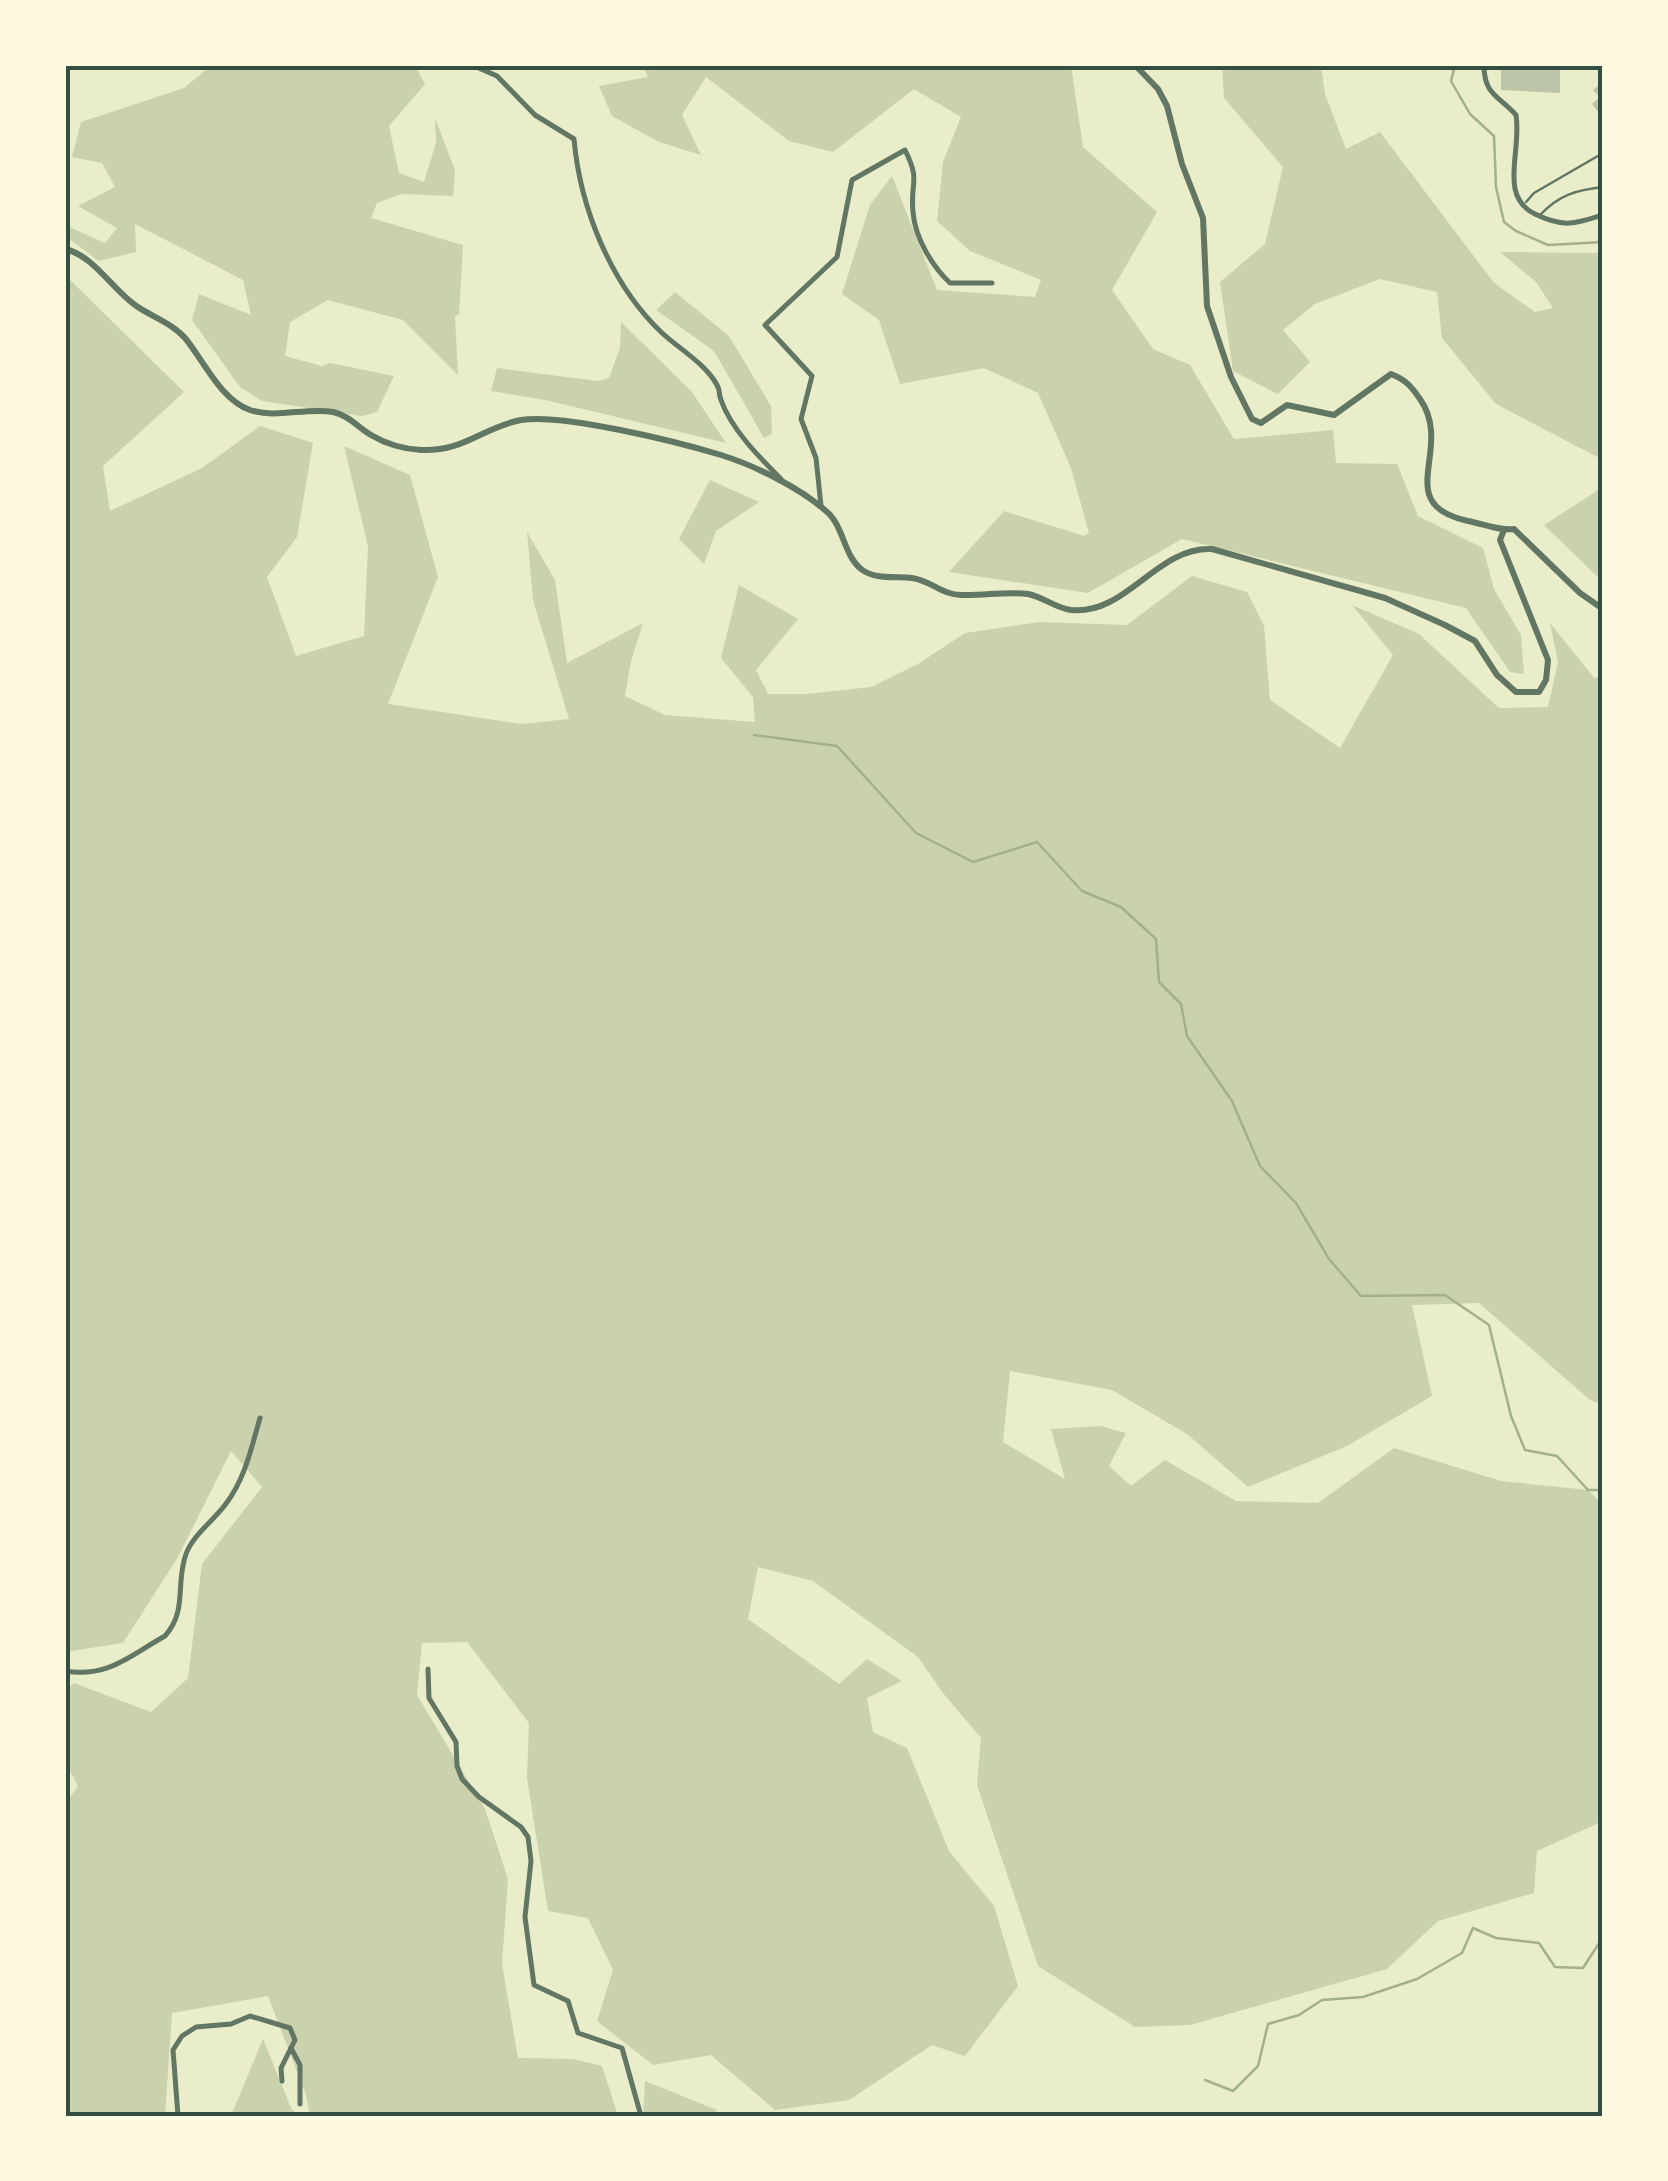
<svg xmlns="http://www.w3.org/2000/svg" width="1668" height="2181" viewBox="0 0 1668 2181" font-family="Spectral,serif">
<style>
.green{fill:#cad2ad}
.lines{fill:none;stroke-linecap:round;stroke-linejoin:round}
.stream{stroke:#a3b18a;stroke-width:2.5}
.building{fill:#bcc5a7}
.service{stroke:#617663;stroke-width:2.5}
.minor{stroke:#617663;stroke-width:5}
.tertiary{stroke:#617663;stroke-width:6}
.neatline{fill:none;stroke:#344e41;stroke-width:4}
</style>
<rect width="100%" height="100%" fill="#e9edc9"/>
<g class="green">
<polygon points="205,65 415,65 425,84 389,126 399,173 424,182 436,143 435,118 455,170 453,196 402,194 377,203 371,218 463,245 459,315 455,316 458,375 403,320 328,300 290,322 285,356 322,366 330,363 394,376 377,412 362,416 262,401 240,387 192,320 199,294 251,315 243,280 135,224 136,252 99,261 65,236 65,229 69,227 105,243 117,228 78,206 115,187 102,163 72,157 81,122 184,88 207,69"/>
<polygon points="642,65 1071,65 1083,147 1157,212 1112,290 1153,349 1190,365 1234,439 1333,430 1336,463 1397,464 1418,516 1483,548 1494,589 1521,635 1524,674 1510,672 1466,608 1182,539 1088,593 949,572 1004,511 1084,536 1089,533 1071,468 1038,393 984,368 900,384 879,320 842,294 870,205 892,176 937,290 1035,297 1041,280 970,251 937,221 943,162 961,117 914,89 833,152 789,141 706,77 682,115 701,155 659,142 612,116 599,86 648,77"/>
<polygon points="1222,65 1321,65 1325,94 1346,149 1380,132 1494,283 1535,312 1553,308 1536,282 1500,252 1603,253 1603,460 1496,404 1442,338 1437,292 1380,279 1315,304 1283,330 1310,362 1278,394 1233,371 1220,282 1265,244 1283,167 1224,98"/>
<polygon points="65,275 184,392 103,466 110,511 202,468 260,426 313,443 297,537 267,577 296,656 364,636 368,546 344,446 410,475 438,577 388,704 522,724 569,719 533,600 527,532 555,580 567,663 643,623 631,661 625,696 665,715 755,722 753,697 721,658 739,585 798,619 756,670 768,694 807,694 871,687 918,664 965,633 1040,622 1127,625 1192,576 1247,592 1264,626 1270,700 1340,748 1393,655 1352,605 1419,634 1499,708 1548,707 1558,662 1550,623 1595,679 1603,671 1603,1405 1590,1400 1479,1303 1412,1305 1432,1396 1347,1446 1248,1487 1187,1434 1112,1390 1010,1371 1003,1442 1065,1479 1051,1429 1100,1426 1126,1433 1109,1466 1131,1486 1165,1460 1236,1501 1318,1503 1394,1448 1501,1481 1588,1490 1603,1505 1603,1821 1537,1851 1534,1893 1438,1921 1387,1969 1190,2025 1135,2027 1038,1966 977,1785 981,1738 943,1693 918,1657 813,1581 758,1567 748,1619 839,1684 867,1659 902,1681 867,1698 873,1732 907,1748 949,1851 994,1906 1018,1986 965,2056 932,2045 849,2100 775,2110 711,2055 653,2065 597,2021 613,1970 588,1918 548,1911 527,1778 529,1723 467,1642 422,1643 417,1695 485,1809 508,1879 502,1964 518,2058 573,2059 602,2066 618,2116 310,2116 306,2095 268,1996 172,2013 165,2116 65,2116 65,1804 78,1786 65,1762 65,1690 74,1683 151,1712 188,1678 202,1564 262,1487 231,1451 178,1557 123,1643 65,1652"/>
<polygon points="675,292 729,336 771,406 772,434 764,438 714,351 656,310"/>
<polygon points="621,322 692,392 726,443 545,400 491,391 497,368 598,381 609,378 620,348"/>
<polygon points="710,480 759,502 716,531 704,564 679,539"/>
<polygon points="1603,487 1603,582 1544,525"/>
<polygon points="263,2039 292,2110 301,2116 231,2116"/>
<polygon points="645,2081 717,2110 713,2116 643,2116"/>
</g>
<g class="lines">
<g class="stream">
<polyline points="1455,65 1451,81 1470,114 1494,136 1496,187 1504,222 1516,231 1548,245 1603,242"/>
<polyline points="754,735 837,746 916,833 973,862 1037,842 1082,891 1121,907 1156,939 1159,982 1181,1004 1187,1036 1232,1101 1260,1166 1296,1203 1329,1259 1361,1296 1445,1295 1489,1325 1511,1416 1525,1450 1557,1456 1588,1490 1603,1490"/>
<polyline points="1205,2080 1233,2091 1258,2066 1268,2024 1299,2015 1322,2000 1363,1997 1417,1979 1462,1953 1473,1928 1496,1938 1539,1943 1555,1967 1583,1968 1603,1937"/>
</g>
</g>
<g class="building">
<polygon points="1560,65 1560,93 1501,90 1501,66"/>
<polygon points="1603,82 1603,118 1592,104 1600,97 1593,90"/>
</g>
<g class="lines">
<g class="service">
<polyline points="1526,202 1534,193 1603,153"/>
<path d="M1540,215c19,-20 36,-25 63,-28"/>
</g>
<g class="minor">
<path d="M472,65l25,11 38,39 39,24c6,69 37,145 87,193 18,17 44,31 56,53 4,7 1,8 4,15 10,29 39,58 60,79"/>
<path d="M1484,65c0,30 14,30 32,50 6,37 -18,81 19,99 29,14 38,10 68,1"/>
<path d="M821,506l-5,-48 -15,-39 11,-43 -47,-51 72,-68 15,-77 53,-30c16,32 5,31 8,62 2,26 19,54 37,71h42"/>
<polyline points="428,1669 429,1698 456,1742 457,1766 462,1779 479,1797 521,1827 528,1837 531,1861 525,1917 534,1985 568,2001 578,2033 622,2048 641,2116"/>
<path d="M65,1671c43,7 64,-15 100,-35 23,-26 10,-52 21,-82 7,-19 27,-33 39,-49 20,-26 26,-56 35,-87"/>
<polyline points="291,2048 300,2065 300,2104"/>
<polyline points="178,2116 173,2050 182,2036 196,2027 231,2024 250,2016 290,2028 295,2040 281,2068 282,2081"/>
</g>
<g class="tertiary">
<path d="M1135,65l23,24 9,17 15,58 21,54 4,88 24,71 21,42 9,4 26,-18 47,10 57,-41c15,6 20,12 29,25 35,50 -30,105 48,122 16,3 31,10 46,8l66,64 23,16"/>
<path d="M65,249c29,7 46,39 70,56 15,11 37,18 50,33 19,23 35,61 65,72 27,9 56,-3 83,2 15,3 25,15 38,23 15,9 33,14 50,15 43,2 62,-23 100,-30 41,-7 157,22 200,35 35,11 79,33 105,56 18,15 17,43 35,58 14,11 34,7 51,9 18,2 30,17 49,17 23,1 44,-4 67,-1 15,3 28,14 43,16 55,6 86,-64 141,-61l173,49 60,27 30,16 22,34 19,17h23l7,-12 2,-20 -48,-120 4,-10"/>
</g>
</g>
<rect width="1668" height="2181" fill="none" stroke="#fefae0" stroke-width="135"/>
<rect x="68" y="68" width="1532" height="2046" class="neatline"/>
</svg>
